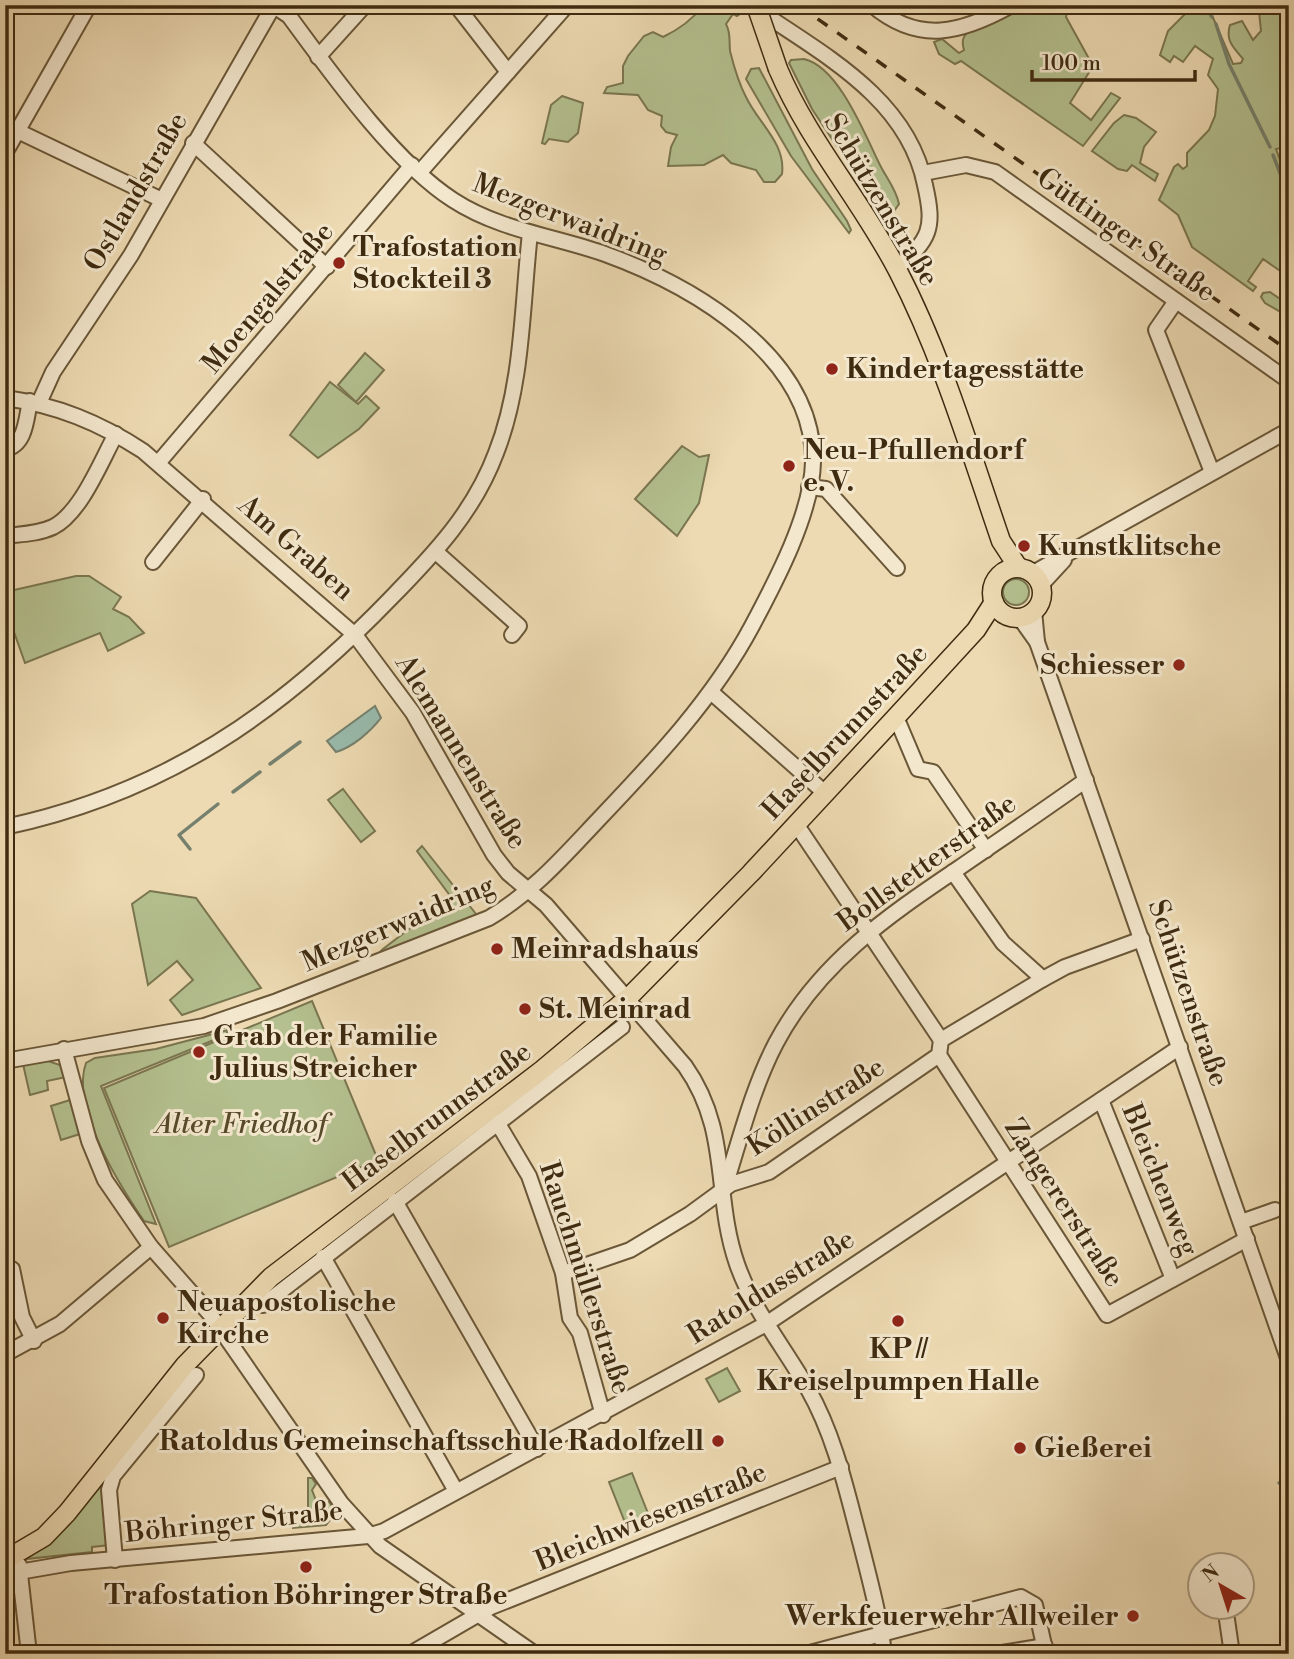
<svg xmlns="http://www.w3.org/2000/svg" width="1294" height="1659" viewBox="0 0 1294 1659" font-family="'Libre Bodoni',serif">
<style>
.green{fill:#b4c08f;stroke:#7a7650;stroke-width:2}
.water{fill:#99bbad;stroke:#75816e;stroke-width:2}
.lines{fill:none;stroke-linecap:round;stroke-linejoin:round}
.stream{stroke:#75816e;stroke-width:3.5}
.minor-tunnel{stroke:#cab792;stroke-width:14;stroke-dasharray:14 7;stroke-linecap:butt}
.minor-casing{stroke:#6a5738;stroke-width:18}
.major-casing{stroke:#3f2b10;stroke-width:21}
.minor{stroke:#f3e7cd;stroke-width:14}
.major{stroke:#eddab2;stroke-width:18}
.rail{stroke:#3f2b10;stroke-width:3.5;stroke-dasharray:12 12;stroke-linecap:butt}
.major-bridge-casing{stroke:#3f2b10;stroke-width:21;stroke-linecap:butt}
.major-bridge{stroke:#eddab2;stroke-width:18}
.poi-dot{fill:#8f2418;stroke:#f3e7cd;stroke-width:2.5}
.labels{text-anchor:middle;dominant-baseline:central;stroke-width:6;stroke-linejoin:round;paint-order:stroke}
.street-label{font-size:28px;fill:#3f2b10;stroke:#f3e7cd}
.poi-label{font-size:28px;font-weight:bold;fill:#3f2b10;stroke:#f3e7cd;text-anchor:start}
.park-label{font-size:28px;font-style:italic;fill:#564929;stroke:#f3e7cd}
</style>
<rect width="100%" height="100%" fill="#eddab2"/>
<filter id="stains"><feTurbulence type="fractalNoise" baseFrequency=".00286" numOctaves="4"/><feColorMatrix values="0 0 0 0 .2 0 0 0 0 .09 0 0 0 0 .02 0 0 0 .5 -.17"/></filter>
<radialGradient id="worn" r=".72"><stop offset=".6" stop-color="#630" stop-opacity="0"/><stop offset="1" stop-color="#630" stop-opacity=".3"/></radialGradient>
<g class="green">
<path d="M704,5h39l1,6 -7,5 -4,-2 -7,10c5,9 3,17 4,27 4,16 8,31 16,46 12,26 40,46 36,77l-7,8h-11l-8,-12 -25,-7 -8,-8 -19,10 -36,1 3,-19 6,-12 -11,-3 -5,-6 1,-10 -14,-6 -10,-15 -34,-2 3,-6 16,-4v-17l5,-10 16,-20 9,-4 10,5c17,-8 29,-17 41,-32z"/>
<path d="M1042,5h39l-2,3h-11l-2,9 27,49 -23,37 21,17 20,-27 9,5 -37,48 -122,-85 -6,3 -16,-10 -5,-12 8,-3 17,14 5,-3c-3,-10 -1,-15 8,-21l49,-23 4,7z"/>
<path d="M1194,5h25l-8,8 22,51 8,-1 2,-4c-9,-11 -18,-18 -13,-34l12,-4 11,19 8,-9 -2,-20 4,-6h26v155l-8,-12 -5,1 13,36v92l-26,-18 -15,22 8,6 -3,4 -61,-44 -14,-32 -19,-15 15,-33 4,-3 5,5 4,-3v-13l22,-23 6,-14 3,-27 -10,-14 5,-16 -18,-13 -12,16 -9,-6 -4,6 -10,-7 8,-24z"/>
<path d="M804,59c35,8 61,76 76,106 7,14 16,24 19,39l-5,7 -8,2 -8,-5 -66,-99 -23,-46 2,-3z"/>
<polygon points="759,68 812,169 847,221 851,230 849,233 791,156 746,79 751,69"/>
<polygon points="562,96 583,103 578,133 568,142 549,139 545,144 542,143 551,105"/>
<polygon points="1124,115 1136,118 1156,132 1144,147 1140,163 1158,174 1155,181 1132,165 1127,171 1118,169 1092,151 1114,123"/>
<polygon points="1270,292 1289,305 1289,317 1265,303 1261,297 1263,293"/>
<polygon points="365,353 384,370 356,402 338,385"/>
<polygon points="330,382 358,404 366,396 379,408 359,429 318,458 290,435"/>
<polygon points="682,446 699,457 709,455 699,503 677,536 635,499"/>
<polygon points="76,576 89,576 121,597 113,609 129,617 144,633 108,651 100,633 25,663 9,618 5,619 5,592"/>
<circle cx="1016" cy="592" r="13"/>
<polygon points="343,789 375,831 361,842 328,800"/>
<polygon points="422,846 480,919 384,958 381,951 383,949 451,897 417,851"/>
<polygon points="150,891 196,898 261,988 182,1015 170,1000 193,980 177,961 148,985 132,904"/>
<polygon points="312,1001 378,1160 169,1247 104,1088"/>
<path d="M228,1030l-2,5 -125,51 55,138 -12,-3c-24,-35 -74,-114 -58,-158l9,-5 61,-9z"/>
<polygon points="45,1060 60,1065 66,1077 47,1081 48,1090 30,1095 23,1064"/>
<polygon points="70,1100 80,1134 61,1140 51,1106"/>
<polygon points="727,1368 740,1391 719,1402 706,1379"/>
<polygon points="632,1473 649,1516 626,1525 609,1482"/>
<polygon points="103,1477 110,1545 92,1547 92,1552 26,1559 47,1544"/>
<polygon points="308,1478 312,1478 316,1484 312,1490 317,1503 330,1502 334,1515 326,1525 293,1528 293,1525 308,1523"/>
</g>
<path class="water" d="M375,706l6,12c-11,14 -28,29 -45,34l-9,-11z"/>
<g class="lines">
<g class="stream">
<polyline points="1205,5 1212,17"/>
<polyline points="1216,24 1229,64 1270,147"/>
<polyline points="1273,155 1289,196"/>
<polyline points="270,764 300,742"/>
<polyline points="233,792 260,772"/>
<polyline points="190,849 179,835 218,804"/>
<polyline points="1279,1483 1289,1481"/>
</g>
<polyline class="minor-tunnel" points="1275,1210 1289,1205"/>
<g class="minor-casing">
<g id="minor">
<polyline points="456,5 508,72"/>
<path d="M872,5c47,40 90,28 140,0"/>
<path d="M755,8c67,46 153,90 170,177 10,44 5,54 -28,83"/>
<polyline points="318,57 365,5"/>
<polyline points="5,125 162,200"/>
<polyline points="193,143 327,267"/>
<polyline points="5,153 89,5"/>
<polyline points="420,172 567,5"/>
<polyline points="923,173 966,165 995,172 1289,381"/>
<polyline points="1176,301 1156,330 1212,472"/>
<path d="M5,398c52,7 95,25 138,53l212,184 58,78 81,142 14,18 38,32 139,161c46,65 28,129 52,198 16,46 47,83 71,125 27,47 39,103 53,156 9,36 19,72 23,109"/>
<polyline points="39,403 53,372 131,255 274,5"/>
<path d="M5,449c21,-4 21,-30 25,-48"/>
<polyline points="159,462 412,165"/>
<polyline points="809,487 826,489 897,568"/>
<path d="M5,536c16,-2 33,-2 48,-9 28,-14 48,-66 63,-93"/>
<polyline points="436,552 519,626 512,635"/>
<polyline points="153,562 203,499"/>
<polyline points="1033,573 1289,430"/>
<polyline points="1041,585 1064,560"/>
<polyline points="1034,611 1037,642"/>
<polyline points="1020,618 1037,642 1289,1361"/>
<polyline points="711,692 825,793"/>
<polyline points="896,717 918,769 933,772 986,850"/>
<polyline points="796,824 941,1040"/>
<path d="M5,827c160,-34 274,-113 386,-229 43,-44 83,-86 105,-145 27,-68 26,-148 34,-220"/>
<polyline points="953,872 1003,943 1043,979 1065,967 1142,939"/>
<polyline points="64,1049 89,1141 105,1180 151,1247 210,1314 341,1503 380,1546 535,1654"/>
<polyline points="939,1055 1107,1315 1247,1239"/>
<path d="M5,1061l199,-35 73,-25 212,-83c44,-26 75,-62 110,-99 57,-60 114,-120 153,-193 24,-45 60,-113 61,-164 1,-106 -120,-176 -208,-208 -51,-18 -106,-24 -152,-54 -59,-38 -122,-127 -164,-184l-15,-10"/>
<polyline points="1101,1100 1173,1279"/>
<polyline points="497,1122 529,1176 563,1273 570,1318 580,1333 603,1415"/>
<path d="M726,1183c15,-47 27,-96 50,-140 42,-79 110,-126 183,-175 42,-29 85,-58 127,-88"/>
<polyline points="395,1201 537,1449"/>
<polyline points="1241,1222 1275,1210"/>
<polyline points="323,1257 456,1491"/>
<polyline points="5,1271 12,1269 22,1317 34,1341"/>
<polyline points="563,1273 630,1250 690,1214 731,1184 769,1172 939,1055 941,1040 1043,979"/>
<polyline points="263,1305 622,1027"/>
<polyline points="5,1354 60,1324 151,1247"/>
<polyline points="115,1560 109,1490 113,1476 196,1375"/>
<polyline points="19,1565 29,1654"/>
<polyline points="19,1572 71,1563 368,1536 384,1531 766,1324 1180,1047"/>
<polyline points="1225,1606 1232,1654"/>
<polyline points="410,1654 491,1607 841,1467"/>
<polyline points="806,1654 1021,1597 1035,1605 1046,1654"/>
<polyline points="996,1654 1045,1646"/>
</g>
</g>
<g class="major-casing">
<g id="major">
<path d="M778,69c31,73 84,132 120,202 44,85 72,180 103,270l17,26"/>
<circle cx="1017" cy="593" r="25"/>
<polyline points="5,1560 44,1537 67,1513 185,1365 271,1277 542,1070 629,997 751,873 896,717 976,630 994,602"/>
</g>
</g>
<use href="#minor" class="minor"/>
<use href="#major" class="major"/>
<polyline class="rail" points="798,5 1289,351"/>
<g class="major-bridge-casing">
<polyline id="major-bridge" points="756,5 778,69"/>
</g>
<use href="#major-bridge" class="major-bridge"/>
</g>
<g class="poi-dot">
<circle cx="339" cy="263" r="7"/>
<circle cx="832" cy="369" r="7"/>
<circle cx="789" cy="466" r="7"/>
<circle cx="1024" cy="546" r="7"/>
<circle cx="1179" cy="665" r="7"/>
<circle cx="497" cy="949" r="7"/>
<circle cx="525" cy="1009" r="7"/>
<circle cx="199" cy="1052" r="7"/>
<circle cx="163" cy="1318" r="7"/>
<circle cx="898" cy="1321" r="7"/>
<circle cx="718" cy="1441" r="7"/>
<circle cx="1020" cy="1448" r="7"/>
<circle cx="306" cy="1567" r="7"/>
<circle cx="1133" cy="1616" r="7"/>
</g>
<g class="labels">
<g class="street-label">
<text transform="translate(136 192) rotate(-60)">Ostlandstraße</text>
<text transform="translate(881 200) rotate(59)">Schützenstraße</text>
<text transform="translate(570 219) rotate(21)">Mezgerwaidring</text>
<text transform="translate(1126 235) rotate(35)">Güttinger Straße</text>
<text transform="translate(268 298) rotate(-50)">Moengalstraße</text>
<text transform="translate(296 548) rotate(41)">Am Graben</text>
<text transform="translate(845 732) rotate(-47)">Haselbrunnstraße</text>
<text transform="translate(461 752) rotate(58)">Alemannenstraße</text>
<text transform="translate(927 863) rotate(-36)">Bollstetterstraße</text>
<text transform="translate(398 924) rotate(-23)">Mezgerwaidring</text>
<text transform="translate(1188 993) rotate(71)">Schützenstraße</text>
<text transform="translate(816 1107) rotate(-33)">Köllinstraße</text>
<text transform="translate(437 1117) rotate(-37)">Haselbrunnstraße</text>
<text transform="translate(1160 1180) rotate(68)">Bleichenweg</text>
<text transform="translate(1064 1203) rotate(57)">Zangererstraße</text>
<text transform="translate(585 1278) rotate(72)">Rauchmüllerstraße</text>
<text transform="translate(771 1287) rotate(-32)">Ratoldusstraße</text>
<text transform="translate(651 1517) rotate(-22)">Bleichwiesenstraße</text>
<text transform="translate(234 1522) rotate(-6)">Böhringer Straße</text>
</g>
<g class="poi-label">
<text x="353" y="247">Trafostation<tspan x="353" dy="32">Stockteil 3</tspan></text>
<text x="846" y="369">Kindertagesstätte</text>
<text x="803" y="450">Neu-Pfullendorf<tspan x="803" dy="32">e. V.</tspan></text>
<text x="1038" y="546">Kunstklitsche</text>
<text x="1165" y="665" text-anchor="end">Schiesser</text>
<text x="511" y="949">Meinradshaus</text>
<text x="539" y="1009">St. Meinrad</text>
<text x="213" y="1036">Grab der Familie<tspan x="213" dy="32">Julius Streicher</tspan></text>
<text x="177" y="1302">Neuapostolische<tspan x="177" dy="32">Kirche</tspan></text>
<text x="898" y="1349" text-anchor="middle">KP //<tspan x="898" dy="32">Kreiselpumpen Halle</tspan></text>
<text x="704" y="1441" text-anchor="end">Ratoldus Gemeinschaftsschule Radolfzell</text>
<text x="1034" y="1448">Gießerei</text>
<text x="306" y="1595" text-anchor="middle">Trafostation Böhringer Straße</text>
<text x="1119" y="1616" text-anchor="end">Werkfeuerwehr Allweiler</text>
</g>
<g class="park-label">
<text x="241" y="1124">Alter Friedhof</text>
</g>
</g>
<rect width="1294" height="1659" fill="none" stroke="#eddab2" stroke-width="28"/>
<rect x="7" y="7" width="1280" height="1645" fill="none" stroke="#3f2b10" stroke-width="3.5"/>
<rect x="14" y="14" width="1266" height="1631" fill="none" stroke="#3f2b10" stroke-width="2"/>
<g transform="translate(1221 1586) rotate(321)"><circle r="33" fill="#f3e7cd" stroke="#ab9c81" stroke-width="2"/>
<path d="M0-5L12 26L0 18L-12 26Z" fill="#8f2418"/>
<text y="-10" font-size="19" font-weight="bold" text-anchor="middle" fill="#3f2b10">N</text>
</g>
<path d="M1032 70v10h163v-10" fill="none" stroke="#3f2b10" stroke-width="3.5"/>
<text x="1042" y="70" font-size="21" fill="#3f2b10" stroke="#f3e7cd" stroke-width="5" paint-order="stroke">100 m</text>
<rect width="100%" height="100%" filter="url(#stains)"/>
<rect width="100%" height="100%" fill="url(#worn)"/>
</svg>
